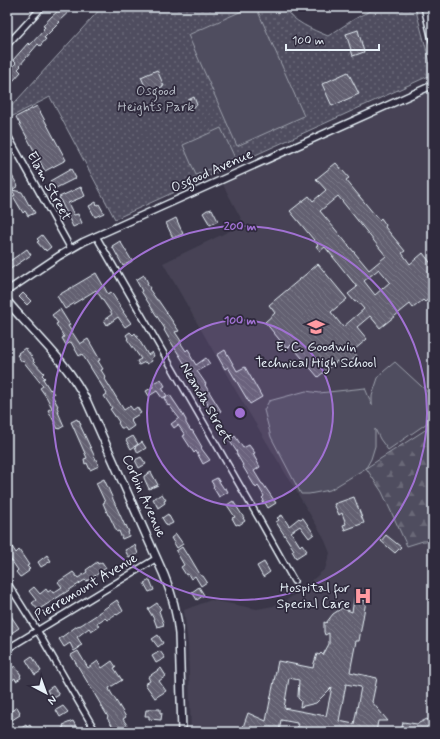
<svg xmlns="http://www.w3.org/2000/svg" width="440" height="739" viewBox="0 0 440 739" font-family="Mynerve,sans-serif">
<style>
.built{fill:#464354}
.grass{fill:url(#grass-dots);stroke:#9ca0ac}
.forest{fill:url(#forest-firs);stroke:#9ca0ac}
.pitch{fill:#504e5f;stroke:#9ca0ac}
.building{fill:url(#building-back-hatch);stroke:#e8f1f8;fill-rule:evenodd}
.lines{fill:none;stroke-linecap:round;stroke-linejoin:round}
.minor-casing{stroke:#e8f1f8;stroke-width:8}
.tertiary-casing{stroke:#e8f1f8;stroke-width:9}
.secondary-casing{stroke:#e8f1f8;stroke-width:10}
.minor{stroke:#2f2a3d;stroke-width:5}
.tertiary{stroke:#2f2a3d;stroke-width:6}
.secondary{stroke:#2f2a3d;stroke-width:7}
.ring{fill:none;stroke:#a171d3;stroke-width:2}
.labels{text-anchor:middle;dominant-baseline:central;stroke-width:3.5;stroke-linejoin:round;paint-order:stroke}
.park-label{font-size:14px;fill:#b3b8c2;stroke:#2f2a3d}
.street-label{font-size:14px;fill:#e8f1f8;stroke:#2f2a3d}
.poi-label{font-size:14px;fill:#e8f1f8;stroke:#2f2a3d}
.centre{fill:#a171d3;stroke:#2f2a3d;stroke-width:2}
.ring-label{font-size:12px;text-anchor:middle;font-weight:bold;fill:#a171d3;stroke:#2f2a3d;stroke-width:3.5;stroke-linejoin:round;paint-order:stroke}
</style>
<defs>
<pattern id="grass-dots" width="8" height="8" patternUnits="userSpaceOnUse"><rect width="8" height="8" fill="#504e5f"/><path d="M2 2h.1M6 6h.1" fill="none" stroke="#696877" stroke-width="1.8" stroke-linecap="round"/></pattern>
<pattern id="forest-firs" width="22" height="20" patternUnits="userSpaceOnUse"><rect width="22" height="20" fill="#504e5f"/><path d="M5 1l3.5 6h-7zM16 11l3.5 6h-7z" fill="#696877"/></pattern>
<pattern id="building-back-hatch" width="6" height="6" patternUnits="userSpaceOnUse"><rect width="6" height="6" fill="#636171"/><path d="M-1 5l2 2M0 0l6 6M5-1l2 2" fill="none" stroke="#797886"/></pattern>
</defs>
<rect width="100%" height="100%" fill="#3a3648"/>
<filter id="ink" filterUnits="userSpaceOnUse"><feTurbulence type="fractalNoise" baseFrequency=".025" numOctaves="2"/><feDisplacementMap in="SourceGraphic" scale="8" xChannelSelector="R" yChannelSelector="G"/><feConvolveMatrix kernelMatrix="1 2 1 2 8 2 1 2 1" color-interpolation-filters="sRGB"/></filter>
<g filter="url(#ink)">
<polygon class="built" points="433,85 433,425 366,468 382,492 407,546 423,541 433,541 433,732 191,732 188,644 184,610 211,600 257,609 273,606 285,601 300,591 325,569 330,553 323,536 236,391 163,263 244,224 221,181"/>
<path class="grass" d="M102,7h181c11,15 28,22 45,29 15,-9 38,-27 56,-29 10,-1 21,0 31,0l18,67 -318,145 -65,-122 -41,21 -2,-3v-4z"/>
<polygon class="forest" points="433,425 433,541 423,541 407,546 382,492 366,468"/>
<g class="pitch">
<polygon points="251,7 256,7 304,116 237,146 188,35"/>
<polygon points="221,128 235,158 196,175 183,145"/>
<polygon points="395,362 433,397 433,419 388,450 380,439 375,429 375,446 371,459 366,468 330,490 309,494 301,494 271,437 264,410 269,401 306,391 319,393 365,388 372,405 372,396 378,378 384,371"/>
</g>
<g class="building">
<polygon points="64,7 74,7 59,21 60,22 44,38 46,39 40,46 38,44 20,65 21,66 18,69 21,72 13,81 7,75 7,73 16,63 13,60 28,43 30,45 44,30 43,29 45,27 43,26 51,17 58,11 59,12"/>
<polygon points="358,30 364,52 353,56 346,34"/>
<polygon points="157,70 164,86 148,93 141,77"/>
<polygon points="348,72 359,94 332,106 322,84"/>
<polygon points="194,97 197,105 191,108 188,100"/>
<polygon points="37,106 66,160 45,171 16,117"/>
<path d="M336,163l13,15 -3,2 33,40 2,-2 5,7 -1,2 20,24 -3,2 8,11 13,-11 10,13v30l-8,6 -2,-2 -10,8 -3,-4 -30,24 -10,-12 -13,11 10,12 -14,12 4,5 -14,12 -6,-7 -19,16 -27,-32 -4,4 -22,-27 10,-9 -6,-8 49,-41 29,35 -16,13 12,15 21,-18 -7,-8 -2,1 -7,-8 9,-7 -32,-40 -5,4 -4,-5 2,-1 -28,-34 19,-15 4,5 13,-11 -10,-11zM338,196l48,60 -17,14 -49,-59zM379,269l11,13 -15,13 -11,-14z"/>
<polygon points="7,167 18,186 12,190 22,192 29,205 30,204 35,213 28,216 25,211 23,213 13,196 15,195 7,182"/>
<polygon points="71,169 76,178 54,189 50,181"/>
<polygon points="81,187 85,196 68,203 74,215 78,214 82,223 73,227 59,197"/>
<polygon points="96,202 97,205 99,204 104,213 95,217 89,206"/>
<polygon points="212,209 218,221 210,225 203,213 207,210 208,210"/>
<polygon points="176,218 183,234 173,238 166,223"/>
<polygon points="42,235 51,247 46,251 45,249 44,250 37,242 39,241 37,239"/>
<polygon points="120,241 132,261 123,266 112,246"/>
<polygon points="27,249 31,255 9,270 7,267 7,263"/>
<polygon points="96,273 108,294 111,292 124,312 123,312 131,323 125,327 118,317 107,325 104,320 112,314 96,290 65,309 57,296"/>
<polygon points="144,275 148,283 147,284 150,288 149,289 157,300 158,300 179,331 175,332 181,341 180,342 186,351 188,349 191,354 190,355 196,365 206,358 210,364 197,371 206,384 205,385 221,411 216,414 212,409 211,410 207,404 208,403 200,392 186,367 186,366 171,342 164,330 165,329 141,291 142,291 136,280"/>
<polygon points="23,293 31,301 27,305 19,297"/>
<polygon points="60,309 70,325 68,326 80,344 88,339 100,360 98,361 103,369 101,370 106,378 105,379 124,410 130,406 133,410 137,407 141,413 131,419 132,420 131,421 134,426 127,431 125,428 121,428 118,423 119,422 110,409 112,408 104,396 107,394 82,354 79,356 71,342 66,345 62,338 64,337 56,324 58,323 52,315"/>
<polygon points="130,332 133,335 135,333 148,355 152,352 154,356 151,358 152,361 147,364 145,362 139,365 137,361 141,359 127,339 128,338 126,335"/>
<polygon points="25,348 34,360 33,361 44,373 42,375 45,378 43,379 50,390 51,389 54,394 52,395 58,406 57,407 59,412 58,412 64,426 59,429 59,428 58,429 48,410 52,408 47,398 40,388 43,386 23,361 22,362 17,355 19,354 18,353"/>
<polygon points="225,350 237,371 245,367 262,397 250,404 228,367 225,369 217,355"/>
<polygon points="161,379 165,386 162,388 167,396 162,398 157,391 149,396 146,391 153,387 152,384 153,384 153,383"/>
<polygon points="170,395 182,413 186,420 186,423 191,431 192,430 195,435 202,447 201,448 210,460 203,464 196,451 194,453 183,436 185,435 178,425 174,428 171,424 179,418 169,405 168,406 164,398"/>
<polygon points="77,419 78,421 79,420 81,425 80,425 99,466 90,470 87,463 85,464 84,459 87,458 71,422"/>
<polygon points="133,436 138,444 131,449 126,440"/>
<polygon points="235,436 243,448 249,445 255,453 253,454 260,467 254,471 262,484 263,484 276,503 268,508 265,503 262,503 264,500 262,498 264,496 258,486 256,488 251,480 242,465 243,465 236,453 237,452 229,440"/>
<polygon points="142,442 146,448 138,453 135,447"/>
<polygon points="141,457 146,464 139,468 135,460"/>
<polygon points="151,472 158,485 149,489 144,478 144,476"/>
<polygon points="217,478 224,489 226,488 228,492 219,497 213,487 214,486 211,481"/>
<polygon points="104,479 125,526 126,525 129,532 128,532 129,536 122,539 119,531 117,532 109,515 108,515 103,503 105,502 96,483"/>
<polygon points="162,494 166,500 164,501 165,503 158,508 153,499"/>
<polygon points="354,497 364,523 345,530 343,525 346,524 342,513 339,515 334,504"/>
<polygon points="233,501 244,518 243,518 245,521 239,525 238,524 236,525 232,518 235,517 227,505"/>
<polygon points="168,514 173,523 167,526 162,518"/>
<polygon points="282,515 289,526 299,518 300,519 303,518 314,534 309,538 300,526 291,532 300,546 302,544 307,551 296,558 292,551 294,550 276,522 279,520 277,518"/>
<polygon points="176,534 183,544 177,548 171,538"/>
<polygon points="386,535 401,547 395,553 381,541"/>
<polygon points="7,539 16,553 19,550 29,565 27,566 30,569 28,570 29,571 22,576 20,577 16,572 18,570 7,554"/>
<polygon points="135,545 138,554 129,558 125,550"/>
<polygon points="182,547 187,555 188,554 201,576 203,576 207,582 201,586 195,576 191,579 188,574 186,575 181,567 184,565 176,551"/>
<polygon points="47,555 51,561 41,567 38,562"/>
<polygon points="97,562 98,564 102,562 106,568 89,580 86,581 85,580 38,610 32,603 36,600 29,591 34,587 40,594 46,589 48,592 51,590 53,593 62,587 58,582 73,572 78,578 87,572 86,570"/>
<polygon points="264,562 270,572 263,577 257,566"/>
<polygon points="150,580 154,590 149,592 144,583"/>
<polygon points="199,587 204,595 197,600 192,592"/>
<path d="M360,590l3,5 -1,5 4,1 -7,40h-3l-6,31 27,6 -5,24 16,19h-10l-2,11h-53l-26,-5 1,-2h-1v-2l-16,-3 -2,12h-23l-13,-5 5,-14 18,8 12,-60 35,7 1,-5 3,-9 2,1 2,-2 2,2 6,-11v-11l-4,2 -1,-3v-10l2,1 7,-9 9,-6 10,4 3,-19zM289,678l10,2 -1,16v2l3,3 -1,6 16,-4 16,-16 -6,29 -42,-8zM346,684l15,3 -7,37 -15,-3z"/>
<polygon points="117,600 123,611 117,615 116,614 107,620 105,618 97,623 99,626 91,631 89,628 77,637 82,645 78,647 79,648 74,651 70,643 64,647 59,639 77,626 81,625 98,614 98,613"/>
<polygon points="157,603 161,609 159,611 164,625 157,627 154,619 148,609"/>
<polygon points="7,610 19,628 10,634 7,629"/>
<polygon points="158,635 163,643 158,647 152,639"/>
<polygon points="78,651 88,668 98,661 102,668 112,661 116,667 114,668 122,680 109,688 110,691 126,717 123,719 129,728 132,726 136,732 107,732 114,728 107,718 108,717 94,693 71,655"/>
<polygon points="160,651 165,658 156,663 152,656"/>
<polygon points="32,656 41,671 35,675 26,660"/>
<polygon points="15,666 21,675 20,676 21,678 16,681 15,678 11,681 7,676 7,671"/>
<polygon points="161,668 166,676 159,681 166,691 155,698 145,684 150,681 148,677"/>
<polygon points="53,686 59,695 52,699 47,690"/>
<polygon points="63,706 68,712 60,717 56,710"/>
<polygon points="17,707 20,712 19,713 20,715 9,722 7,718 7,714"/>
<polygon points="149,709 160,709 160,713 162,713 161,720 149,719 149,716 145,716 146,710 149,710"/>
<polygon points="427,719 429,721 433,719 433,732 401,732 403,722 417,724"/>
<polygon points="73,721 77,728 69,732 63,732 62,728 64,727 63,725"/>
<polygon points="26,725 27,727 30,725 34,732 15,732"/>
</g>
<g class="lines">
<g class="minor-casing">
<g id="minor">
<polyline points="7,45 42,7"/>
<polyline points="7,134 71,249"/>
<polyline points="96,236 258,517 294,581"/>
<polyline points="7,582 37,630 96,732"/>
<polyline points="7,649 157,558"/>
</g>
</g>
<g class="tertiary-casing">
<polyline id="tertiary" points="7,291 59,256 83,242 433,85"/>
</g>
<g class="secondary-casing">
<g id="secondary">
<polyline points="425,7 433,40"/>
<path d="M7,301c27,33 61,61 80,101l77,173c8,19 13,38 15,59l3,98"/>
</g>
</g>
<use href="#minor" class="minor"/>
<use href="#tertiary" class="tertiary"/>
<use href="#secondary" class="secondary"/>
</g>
</g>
<circle cx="240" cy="413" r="93" fill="#a171d3" fill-opacity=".12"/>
<g class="ring">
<circle cx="240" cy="413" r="93"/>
<circle cx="240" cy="413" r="187"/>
</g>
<defs>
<g id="school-bare" transform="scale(1.38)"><path d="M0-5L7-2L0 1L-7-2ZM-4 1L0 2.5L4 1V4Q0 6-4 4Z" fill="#ff9aa2" stroke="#2f2a3d" stroke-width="2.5" paint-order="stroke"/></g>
<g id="hospital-bare" transform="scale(1.38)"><path d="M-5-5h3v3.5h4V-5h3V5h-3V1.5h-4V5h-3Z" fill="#ff9aa2" stroke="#2f2a3d" stroke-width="2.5" paint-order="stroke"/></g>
</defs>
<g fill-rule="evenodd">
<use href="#school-bare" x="316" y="327"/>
<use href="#hospital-bare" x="363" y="596"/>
</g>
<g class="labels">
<g class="park-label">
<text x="156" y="91">Osgood<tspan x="156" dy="16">Heights Park</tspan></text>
</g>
<g class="street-label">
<text transform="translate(212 171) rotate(-24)">Osgood Avenue</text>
<text transform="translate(49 186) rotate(61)">Elam Street</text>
<text transform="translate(206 403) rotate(60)">Neanda Street</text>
<text transform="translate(144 496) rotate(66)">Corbin Avenue</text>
<text transform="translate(86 587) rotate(-31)">Pierremount Avenue</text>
</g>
<g class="poi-label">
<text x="316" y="347">E. C. Goodwin<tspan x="316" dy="16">Technical High School</tspan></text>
<text x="350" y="588" text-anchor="end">Hospital for<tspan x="350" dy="16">Special Care</tspan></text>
</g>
</g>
<circle cx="240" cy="413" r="6" class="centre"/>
<g class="ring-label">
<text x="240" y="230">200 m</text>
<text x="240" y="324">100 m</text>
</g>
<rect width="440" height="739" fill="none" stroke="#2f2a3d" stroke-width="24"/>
<rect x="12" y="12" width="416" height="715" fill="none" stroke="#e8f1f8" stroke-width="1.5" filter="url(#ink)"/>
<g transform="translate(46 693) rotate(139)" stroke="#2f2a3d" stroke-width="3" paint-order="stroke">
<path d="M0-3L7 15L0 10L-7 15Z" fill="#e8f1f8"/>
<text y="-6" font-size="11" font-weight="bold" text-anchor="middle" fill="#e8f1f8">N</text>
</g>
<path d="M286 44v6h93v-6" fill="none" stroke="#e8f1f8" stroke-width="2"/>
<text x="292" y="44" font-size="12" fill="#e8f1f8" stroke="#2f2a3d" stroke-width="3" paint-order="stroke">100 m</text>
</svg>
